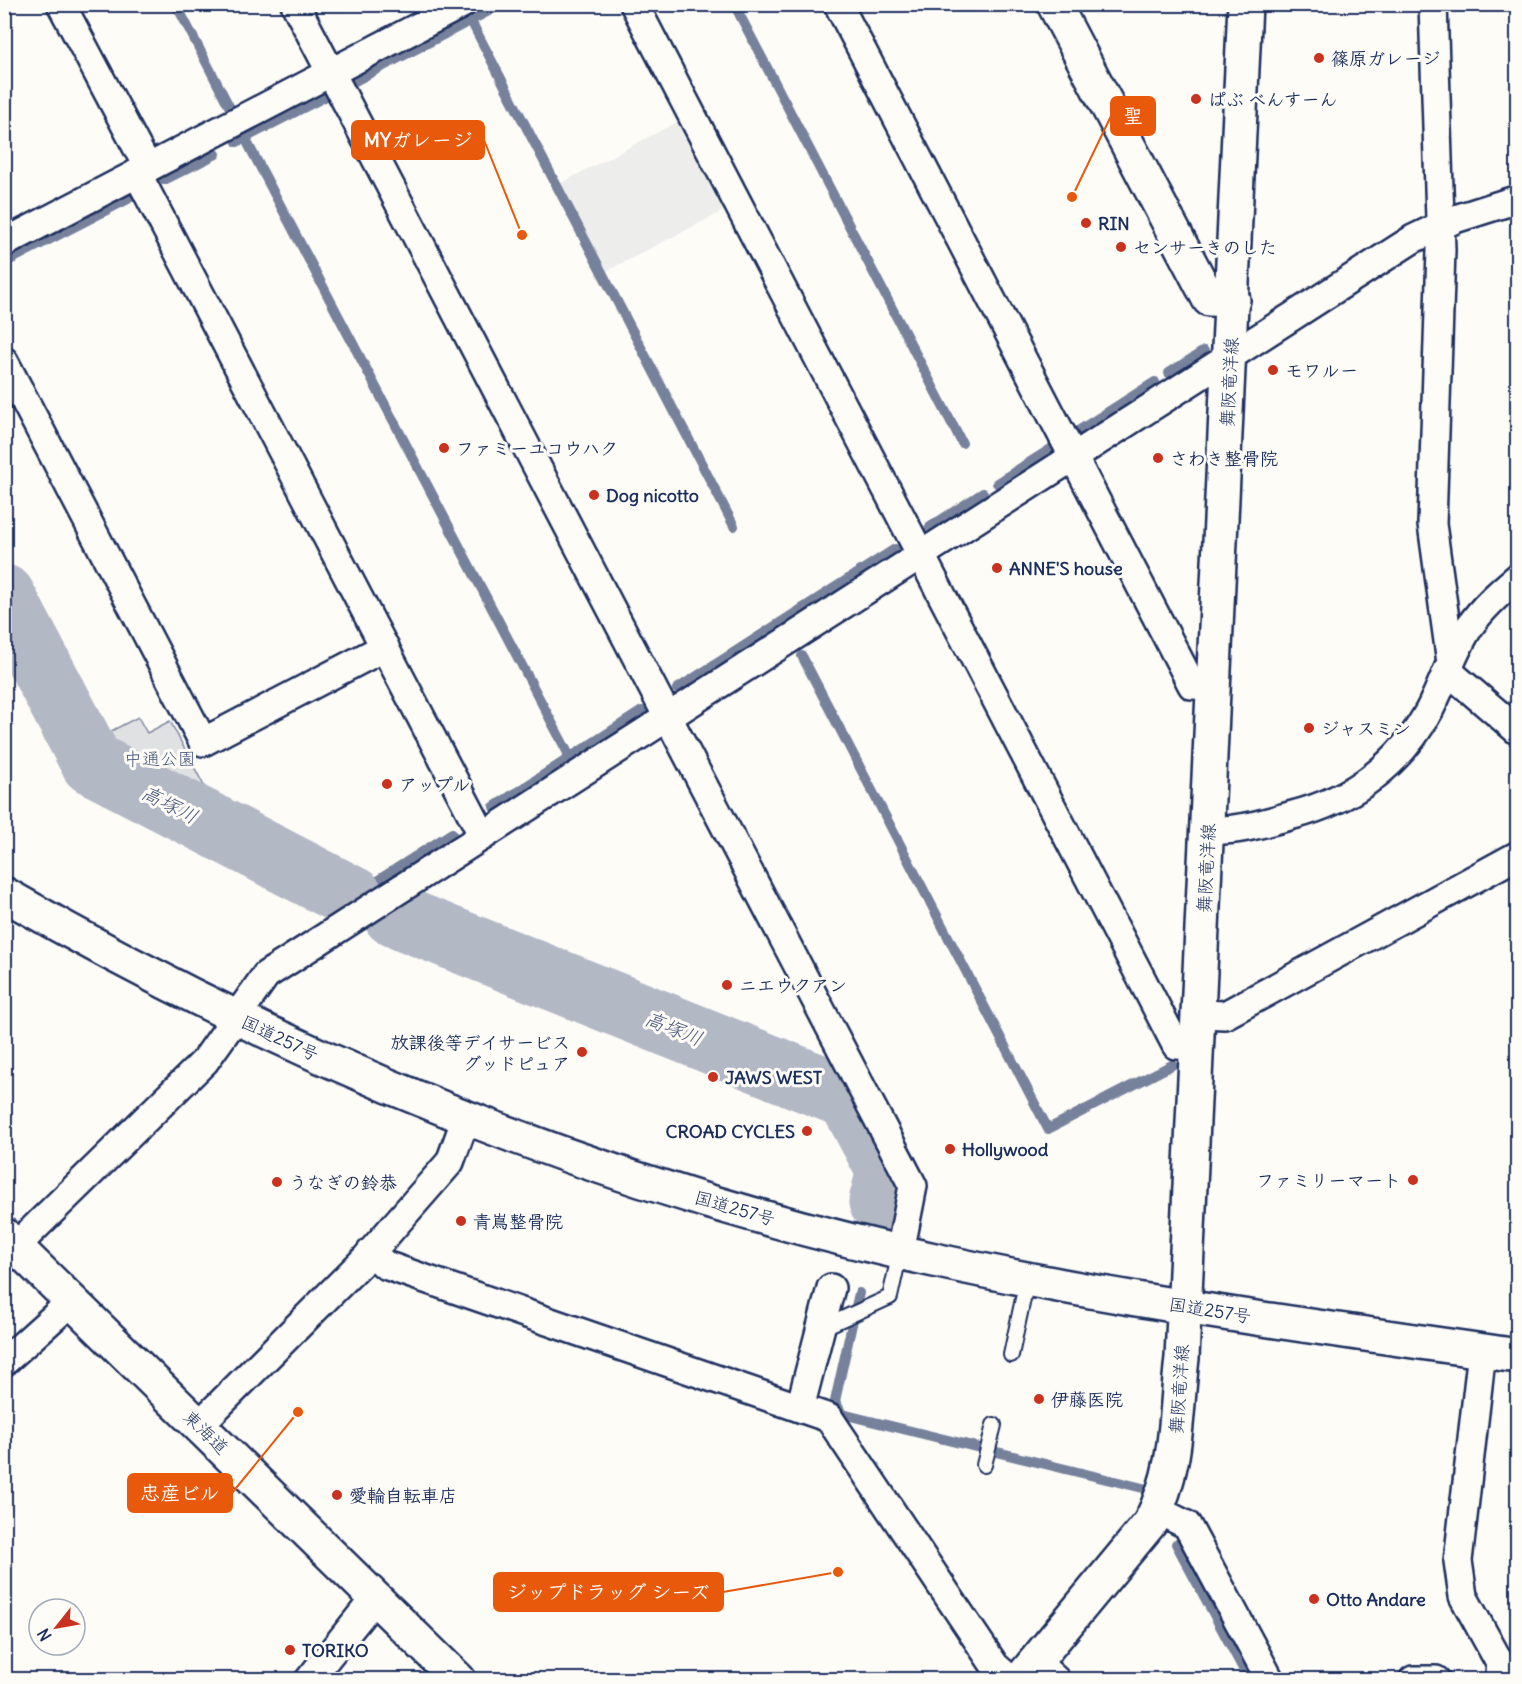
<svg xmlns="http://www.w3.org/2000/svg" width="1522" height="1684" viewBox="0 0 1522 1684" font-family="Delius,'Klee One',sans-serif">
<style>
.built{fill:#edeeec}
.green{fill:#e0e1e3;stroke:#7e88a0;stroke-width:1.5}
.lines{fill:none;stroke-linecap:round;stroke-linejoin:round}
.stream{stroke:#76819c;stroke-width:10}
.river{stroke:#b3b8c5;stroke-width:63}
.service-casing{stroke:#1b2f5e;stroke-width:18}
.minor-casing{stroke:#1b2f5e;stroke-width:32}
.tertiary-casing{stroke:#1b2f5e;stroke-width:38}
.secondary-casing{stroke:#1b2f5e;stroke-width:38}
.trunk-casing{stroke:#1b2f5e;stroke-width:38}
.service{stroke:#fdfcf7;stroke-width:14}
.minor{stroke:#fdfcf7;stroke-width:27}
.tertiary{stroke:#fdfcf7;stroke-width:33}
.secondary{stroke:#fdfcf7;stroke-width:33}
.trunk{stroke:#fdfcf7;stroke-width:33}
.poi-dot{fill:#c8321e;stroke:#fdfcf7;stroke-width:2}
.labels{text-anchor:middle;dominant-baseline:central;stroke-width:6;stroke-linejoin:round;paint-order:stroke}
.poi-label{font-size:18px;font-weight:bold;fill:#1b2f5e;stroke:#fdfcf7;text-anchor:start}
.street-label{font-size:18px;fill:#1b2f5e;stroke:#fdfcf7}
.park-label{font-size:18px;fill:#4c5c7f;stroke:#fdfcf7}
.water-label{font-size:20px;font-style:italic;fill:#49587d;stroke:#fdfcf7}
.leader{fill:none;stroke:#e8590c;stroke-width:2}
.callout-dot{fill:#e8590c;stroke:#fdfcf7;stroke-width:2}
.callout{fill:#e8590c;stroke:#e8590c;stroke-width:2}
.callout-label{font-size:20px;text-anchor:middle;font-weight:bold;fill:#fff}
</style>
<rect width="100%" height="100%" fill="#fdfcf7"/>
<filter id="ink" filterUnits="userSpaceOnUse"><feTurbulence type="fractalNoise" baseFrequency=".0167" numOctaves="2"/><feDisplacementMap in="SourceGraphic" scale="12" xChannelSelector="R" yChannelSelector="G"/><feConvolveMatrix kernelMatrix="1 2 1 2 8 2 1 2 1" color-interpolation-filters="sRGB"/></filter>
<g filter="url(#ink)">
<polygon class="built" points="683,119 729,208 605,272 559,184"/>
<polygon class="green" points="138,717 147,733 170,721 223,822 98,757 90,742"/>
<g class="lines">
<g class="stream">
<polyline points="176,4 230,108"/>
<polyline points="734,4 962,443"/>
<polyline points="471,21 734,526"/>
<polyline points="349,84 502,4"/>
<polyline points="245,138 570,757"/>
<polyline points="237,142 330,94"/>
<polyline points="164,180 216,154"/>
<polyline points="4,263 128,199"/>
<polyline points="1169,373 1204,351"/>
<polyline points="1075,433 1155,382"/>
<polyline points="997,483 1054,447"/>
<polyline points="930,527 983,493"/>
<polyline points="802,656 1048,1129 1172,1065"/>
<polyline points="677,689 895,549"/>
<polyline points="494,807 642,711"/>
<polyline points="377,881 452,833"/>
<polyline points="352,897 357,894"/>
<polyline points="859,1293 835,1401 842,1414 1147,1489"/>
<polyline points="1176,1544 1249,1680"/>
</g>
<g class="river">
<polyline points="4,596 92,763 353,898"/>
<polyline points="394,915 849,1098 888,1171 880,1202"/>
</g>
<g class="service-casing">
<g id="service">
<polyline points="820,1329 890,1297 900,1252"/>
<polyline points="1011,1355 1027,1280"/>
<polyline points="984,1465 994,1425"/>
</g>
</g>
<g class="minor-casing">
<g id="minor">
<polyline points="61,4 148,168"/>
<polyline points="295,4 913,1186 900,1252"/>
<polyline points="634,4 1176,1045 1197,1046"/>
<polyline points="838,4 1192,685 1214,686"/>
<polyline points="1433,4 1441,250 1432,524 1451,663"/>
<polyline points="137,173 483,836"/>
<polyline points="4,243 462,4"/>
<polyline points="4,361 203,742 385,647"/>
<polyline points="1448,671 1518,731"/>
<path d="M1207,830c30,2 57,-7 86,-15 59,-15 108,-51 137,-106 14,-27 23,-58 40,-83 13,-19 30,-34 48,-49"/>
<polyline points="1199,1014 1225,1015 1518,855"/>
<polyline points="16,1246 205,1061 266,975 1413,239 1455,219 1518,199"/>
<polyline points="371,1252 385,1265 829,1418 995,1666 1011,1680"/>
<polyline points="1482,1351 1458,1561 1463,1596 1501,1665 1499,1680"/>
<polyline points="4,1362 72,1301"/>
<polyline points="800,1408 831,1288"/>
<polyline points="199,1425 366,1258 450,1162 466,1118"/>
<polyline points="1157,1510 1187,1525 1270,1680"/>
<polyline points="1035,1661 1056,1680"/>
<polyline points="309,1680 375,1598"/>
<polyline points="1413,1680 1436,1680"/>
</g>
</g>
<g class="tertiary-casing">
<g id="tertiary">
<polyline points="1054,4 1209,299 1233,300"/>
<polyline points="4,1235 459,1680"/>
</g>
</g>
<g class="secondary-casing">
<path id="secondary" d="M1020,1680l130,-157c29,-57 25,-104 32,-165l63,-1354"/>
</g>
<g class="trunk-casing">
<path id="trunk" d="M4,894c294,170 612,298 944,369 188,41 379,65 570,93"/>
</g>
<use href="#service" class="service"/>
<use href="#minor" class="minor"/>
<use href="#tertiary" class="tertiary"/>
<use href="#secondary" class="secondary"/>
<use href="#trunk" class="trunk"/>
</g>
</g>
<g class="poi-dot">
<circle cx="1319" cy="58" r="6"/>
<circle cx="1196" cy="99" r="6"/>
<circle cx="1086" cy="223" r="6"/>
<circle cx="1121" cy="247" r="6"/>
<circle cx="1273" cy="370" r="6"/>
<circle cx="444" cy="448" r="6"/>
<circle cx="1158" cy="458" r="6"/>
<circle cx="594" cy="495" r="6"/>
<circle cx="997" cy="568" r="6"/>
<circle cx="1309" cy="728" r="6"/>
<circle cx="387" cy="784" r="6"/>
<circle cx="727" cy="985" r="6"/>
<circle cx="582" cy="1052" r="6"/>
<circle cx="713" cy="1077" r="6"/>
<circle cx="807" cy="1131" r="6"/>
<circle cx="950" cy="1149" r="6"/>
<circle cx="1413" cy="1180" r="6"/>
<circle cx="277" cy="1182" r="6"/>
<circle cx="461" cy="1221" r="6"/>
<circle cx="1039" cy="1399" r="6"/>
<circle cx="337" cy="1495" r="6"/>
<circle cx="1314" cy="1599" r="6"/>
<circle cx="290" cy="1650" r="6"/>
</g>
<g class="labels">
<g class="poi-label">
<text x="1331" y="58">篠原ガレージ</text>
<text x="1208" y="99">ぱぶ べんすーん</text>
<text x="1098" y="223">RIN</text>
<text x="1133" y="247">センサーきのした</text>
<text x="1285" y="370">モワルー</text>
<text x="456" y="448">ファミーユコウハク</text>
<text x="1170" y="458">さわき整骨院</text>
<text x="606" y="495">Dog nicotto</text>
<text x="1009" y="568">ANNE'S house</text>
<text x="1321" y="728">ジャスミン</text>
<text x="399" y="784">アップル</text>
<text x="739" y="985">ニエウクアン</text>
<text x="570" y="1042" text-anchor="end">放課後等デイサービス<tspan x="570" dy="21">グッドピュア</tspan></text>
<text x="725" y="1077">JAWS WEST</text>
<text x="795" y="1131" text-anchor="end">CROAD CYCLES</text>
<text x="962" y="1149">Hollywood</text>
<text x="1401" y="1180" text-anchor="end">ファミリーマート</text>
<text x="289" y="1182">うなぎの鈴恭</text>
<text x="473" y="1221">青嶌整骨院</text>
<text x="1051" y="1399">伊藤医院</text>
<text x="349" y="1495">愛輪自転車店</text>
<text x="1326" y="1599">Otto Andare</text>
<text x="302" y="1650">TORIKO</text>
</g>
<g class="street-label">
<text transform="translate(1229 382) rotate(-87)">舞阪竜洋線</text>
<text transform="translate(1206 868) rotate(-87)">舞阪竜洋線</text>
<text transform="translate(280 1038) rotate(25)">国道257号</text>
<text transform="translate(735 1208) rotate(16)">国道257号</text>
<text transform="translate(1210 1310) rotate(9)">国道257号</text>
<text transform="translate(1179 1389) rotate(-86)">舞阪竜洋線</text>
<text transform="translate(206 1432) rotate(44)">東海道</text>
</g>
<g class="park-label">
<text x="160" y="758">中通公園</text>
</g>
<g class="water-label">
<text transform="translate(170 804) rotate(27)">高塚川</text>
<text transform="translate(674 1028) rotate(22)">高塚川</text>
</g>
</g>
<path class="leader" d="M1072 197L1111 116M522 235L484 140M298 1412L232 1493M838 1572L723 1592"/>
<g class="callout-dot">
<circle cx="1072" cy="197" r="6"/>
<circle cx="522" cy="235" r="6"/>
<circle cx="298" cy="1412" r="6"/>
<circle cx="838" cy="1572" r="6"/>
</g>
<g class="callout">
<rect x="1111" y="97" width="44" height="38" rx="6"/>
<rect x="352" y="121" width="132" height="38" rx="6"/>
<rect x="128" y="1474" width="104" height="38" rx="6"/>
<rect x="494" y="1573" width="229" height="38" rx="6"/>
</g>
<g class="callout-label">
<text x="1133" y="123">聖</text>
<text x="418" y="147">MYガレージ</text>
<text x="180" y="1500">忠産ビル</text>
<text x="608" y="1599">ジップドラッグ シーズ</text>
</g>
<rect width="1522" height="1684" fill="none" stroke="#fdfcf7" stroke-width="24"/>
<rect x="12" y="12" width="1498" height="1660" fill="none" stroke="#1b2f5e" stroke-width="2" filter="url(#ink)"/>
<g transform="translate(57 1627) rotate(239)"><circle r="28" fill="#fdfcf7" stroke="#a3aaba" stroke-width="1.5"/>
<path d="M0-4.5L10 22L0 15L-10 22Z" fill="#c8321e"/>
<text y="-9" font-size="16" font-weight="bold" text-anchor="middle" fill="#1b2f5e">N</text>
</g>
</svg>
